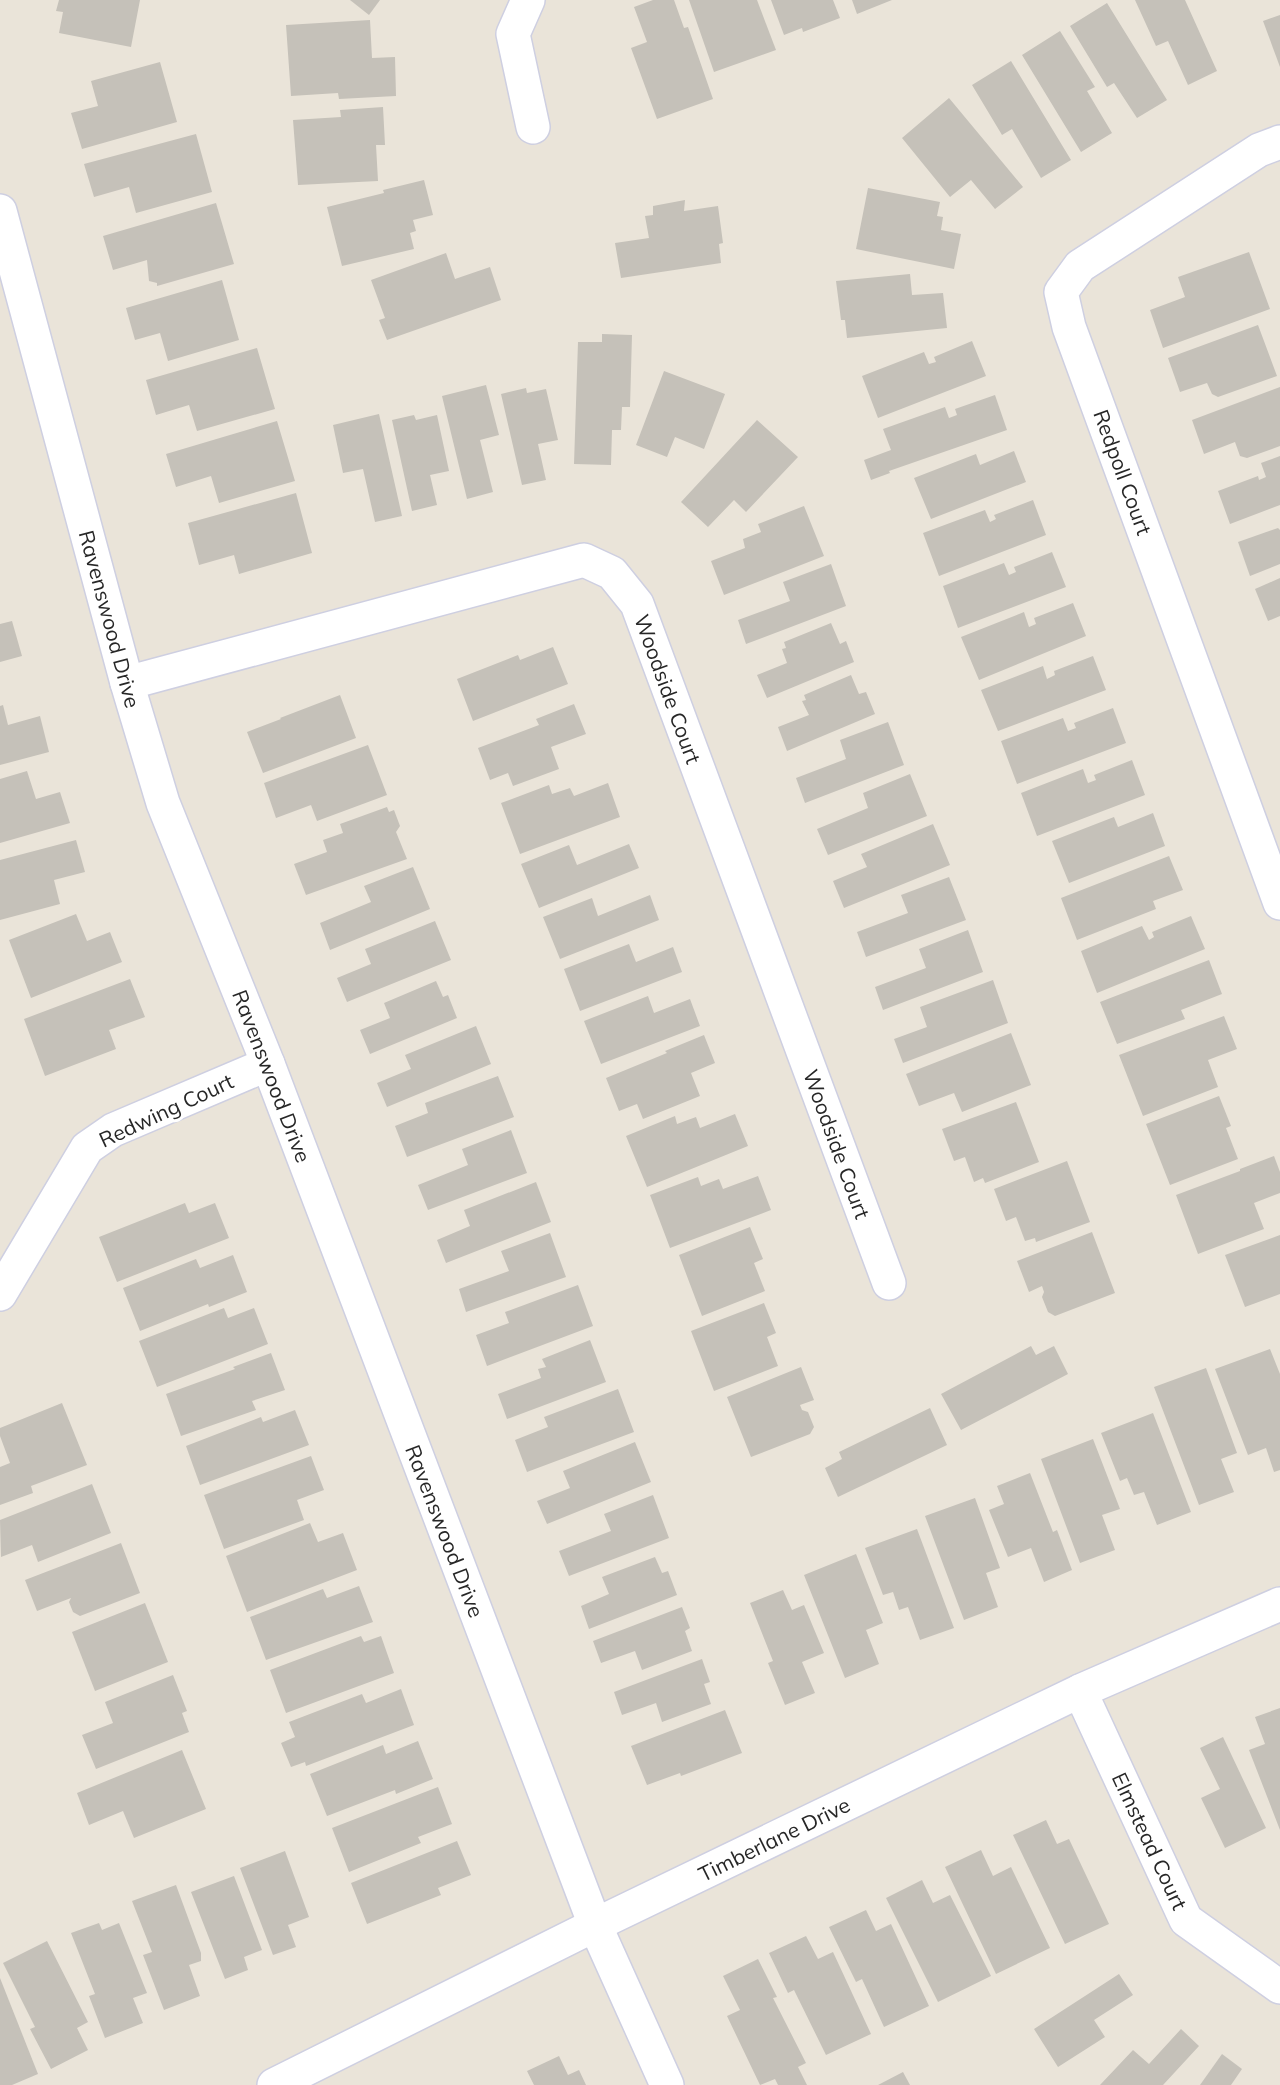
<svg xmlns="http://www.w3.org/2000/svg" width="1280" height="2085" viewBox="0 0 1280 2085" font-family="Mulish,sans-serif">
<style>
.building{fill:#c5c1b9}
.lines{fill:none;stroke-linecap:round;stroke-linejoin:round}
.street-casing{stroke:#cecfe1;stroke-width:36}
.street{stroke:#fff;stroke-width:33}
.labels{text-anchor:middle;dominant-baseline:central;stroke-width:6;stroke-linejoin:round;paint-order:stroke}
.street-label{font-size:21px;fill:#272727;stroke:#fff}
</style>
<rect width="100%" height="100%" fill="#eae4d9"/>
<g class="building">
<polygon points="59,0 140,0 131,47 59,33 63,12 56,11"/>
<polygon points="350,0 380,0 369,15"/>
<polygon points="653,0 674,0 684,28 688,27 713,99 657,119 631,48 647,42 634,7"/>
<polygon points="689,0 757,0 776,50 714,72"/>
<polygon points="771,0 833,0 840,18 803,32 802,28 784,35"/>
<polygon points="852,0 892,0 857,14"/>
<polygon points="1135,0 1185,0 1217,71 1188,85 1168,41 1156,46"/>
<polygon points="1107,3 1167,100 1137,118 1114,83 1107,87 1070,26"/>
<polygon points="1280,15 1280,67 1263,21"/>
<polygon points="370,20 372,58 395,57 396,96 339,99 338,93 291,96 286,25"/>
<polygon points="1060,31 1095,87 1087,91 1112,133 1081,152 1022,55"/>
<polygon points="1011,61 1071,160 1041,178 1012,129 1002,135 972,85"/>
<polygon points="160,62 177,122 82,149 71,113 98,106 91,81"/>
<polygon points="949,98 1023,187 995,209 971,180 950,197 902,138"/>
<polygon points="383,107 385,145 376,145 378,181 298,185 293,120 341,117 340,110"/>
<polygon points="196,134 212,192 136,213 129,187 94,197 84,164"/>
<polygon points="424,180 433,215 413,220 416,231 410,233 414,249 342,266 327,207 384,193 383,190"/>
<polygon points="868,188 940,202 937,216 943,217 941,230 961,234 954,269 856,249"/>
<polygon points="685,200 684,211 718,206 723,243 719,244 721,263 621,278 615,243 649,238 645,216 653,215 653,206"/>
<polygon points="216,203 234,264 157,286 157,283 149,281 147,260 113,270 103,236"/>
<polygon points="1249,252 1270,309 1163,348 1150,310 1185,297 1178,277"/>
<polygon points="446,253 455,279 490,267 501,300 387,340 379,320 385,318 371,280"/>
<polygon points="910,274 912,295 943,293 947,328 847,338 845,320 841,320 836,281"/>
<polygon points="222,280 239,340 168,361 160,333 135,340 126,308"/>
<polygon points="1258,325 1277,376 1218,397 1212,394 1207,383 1180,392 1168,358"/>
<polygon points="602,334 632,335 630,407 622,407 621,430 612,430 611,465 574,464 578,342 602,342"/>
<polygon points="972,341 986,376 878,418 862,376 924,352 929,364 936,362 934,357"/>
<polygon points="257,348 275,409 197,431 189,405 156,415 146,380"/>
<polygon points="664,371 725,394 704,449 675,437 667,457 636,445"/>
<polygon points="486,385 499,435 480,440 493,492 467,499 442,396"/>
<polygon points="1280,387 1280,446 1247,458 1240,456 1235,442 1204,454 1192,420"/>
<polygon points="526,388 527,393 546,389 558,440 538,444 546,480 522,485 501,394"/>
<polygon points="995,395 1007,430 889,471 890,473 871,480 864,460 891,450 883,429 945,407 949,418 957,415 955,409"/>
<polygon points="379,414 402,516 375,522 363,469 343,473 333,425"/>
<polygon points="414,415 416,420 437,415 449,471 430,475 437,505 412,511 392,420"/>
<polygon points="757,420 798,457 746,512 734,500 708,527 681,502"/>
<polygon points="277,421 295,481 219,503 211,476 176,487 166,454"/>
<polygon points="1014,451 1026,482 931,519 914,478 976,454 980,465"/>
<polygon points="1280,456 1280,505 1230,524 1218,491 1258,476 1259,480 1266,477 1261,463"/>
<polygon points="296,493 312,553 239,574 234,555 199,565 188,523"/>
<polygon points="1033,500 1046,535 939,576 923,533 985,510 990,522 996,519 994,515"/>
<polygon points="804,506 824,556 724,595 711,561 745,548 743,539 761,532 758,524"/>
<polygon points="1278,528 1280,530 1280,564 1250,576 1238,542"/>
<polygon points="1052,552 1066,587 958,628 943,586 1004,563 1009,575 1016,572 1014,567"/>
<polygon points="831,564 846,606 746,644 738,620 790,601 783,582"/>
<polygon points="1280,578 1280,616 1268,621 1255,589"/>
<polygon points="1073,603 1086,636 979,680 961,637 1024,612 1029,627 1036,624 1034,618"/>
<polygon points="12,621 22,656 0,662 0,624"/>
<polygon points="831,623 840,644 846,641 854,662 767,698 757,675 787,663 782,649 786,648 784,642"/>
<polygon points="553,647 568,684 473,721 457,679 518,655 520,660"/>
<polygon points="1093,656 1106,690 998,731 981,690 1043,666 1047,679 1055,675 1054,671"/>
<polygon points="851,675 859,694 866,692 875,714 787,751 778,727 809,715 802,701 806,700 804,695"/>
<polygon points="340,695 356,738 263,773 247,732 281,719 280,718"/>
<polygon points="574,704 586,734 551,747 559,769 513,786 508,773 490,780 478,748 539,725 536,719"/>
<polygon points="3,705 8,725 40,716 49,752 0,765 0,706"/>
<polygon points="1113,708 1126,743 1017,784 1001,741 1063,718 1068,731 1076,728 1074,723"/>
<polygon points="888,722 904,765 805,803 796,778 846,759 840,740"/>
<polygon points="368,745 387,795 317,821 311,805 276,818 264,783"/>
<polygon points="1132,760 1145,795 1037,836 1021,793 1083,769 1088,783 1096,780 1094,775"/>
<polygon points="27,771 36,799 60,792 70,823 0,843 0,779"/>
<polygon points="910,774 927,816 828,855 817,829 868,808 863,793"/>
<polygon points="608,783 620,817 520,854 501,803 549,785 552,794 570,788 574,796"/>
<polygon points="387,807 389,812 394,810 400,826 396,832 407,859 306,895 294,864 327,852 323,840 343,833 340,824"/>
<polygon points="1153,813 1165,846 1069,883 1052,841 1114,817 1118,827"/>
<polygon points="933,824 950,865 844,908 833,881 867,867 861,854"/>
<polygon points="76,840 85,872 54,880 60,904 0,920 0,860"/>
<polygon points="629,844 639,868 539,908 521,864 569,845 577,865"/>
<polygon points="1169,856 1183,890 1153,901 1156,909 1077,940 1061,898"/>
<polygon points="413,867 430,909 330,950 320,923 371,902 364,886"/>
<polygon points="949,877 966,920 866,957 857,932 908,913 901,895"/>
<polygon points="650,895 659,920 560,959 543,917 592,898 598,916"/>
<polygon points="76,914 87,941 110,932 122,962 31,998 9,940"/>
<polygon points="1191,916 1205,949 1097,993 1081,951 1142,926 1149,940 1154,937 1152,932"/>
<polygon points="435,921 451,960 347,1002 337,978 371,964 365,949"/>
<polygon points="968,930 983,972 883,1010 875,987 926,968 919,949"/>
<polygon points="629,944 636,962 673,947 682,972 580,1011 564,969"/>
<polygon points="1209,960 1222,994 1181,1010 1185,1019 1117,1044 1100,1002"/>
<polygon points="130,979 145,1017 109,1030 116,1049 45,1076 24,1019"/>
<polygon points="993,980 1008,1023 903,1063 894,1039 927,1027 920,1007"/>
<polygon points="436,981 443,997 448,995 457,1018 370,1054 360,1030 390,1018 384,1003"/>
<polygon points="648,996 654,1013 690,999 700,1026 601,1064 584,1021"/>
<polygon points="1224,1016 1237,1049 1208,1060 1218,1087 1143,1116 1119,1055"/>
<polygon points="476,1026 491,1064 387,1107 377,1083 411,1069 405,1055"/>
<polygon points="1011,1033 1031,1085 962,1112 954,1093 919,1106 906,1074"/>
<polygon points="704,1035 715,1063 691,1073 700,1096 643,1119 637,1104 619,1111 606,1078 667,1053 665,1051"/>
<polygon points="498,1076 514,1117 407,1157 395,1126 428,1113 425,1103"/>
<polygon points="1219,1096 1231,1126 1226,1128 1238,1159 1170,1185 1146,1124"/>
<polygon points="1016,1102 1039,1162 985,1183 983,1178 974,1182 965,1157 954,1161 942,1129"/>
<polygon points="735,1114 748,1146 647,1187 626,1136 675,1116 677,1124 696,1117 700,1128"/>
<polygon points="511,1130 527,1173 428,1210 418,1185 468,1165 462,1149"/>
<polygon points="1274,1156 1280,1172 1280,1193 1254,1203 1264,1229 1198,1254 1176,1195 1240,1171 1240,1169"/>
<polygon points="1067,1161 1090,1222 1036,1242 1035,1238 1025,1241 1016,1217 1006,1221 994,1189"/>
<polygon points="758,1176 771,1210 670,1248 650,1195 698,1177 701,1186 719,1179 723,1189"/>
<polygon points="536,1182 551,1222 446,1263 437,1240 470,1226 464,1210"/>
<polygon points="185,1203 189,1213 215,1203 229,1238 117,1282 99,1237"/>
<polygon points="750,1227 763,1259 754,1263 765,1291 702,1316 679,1255"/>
<polygon points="1092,1232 1115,1293 1055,1316 1048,1312 1042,1297 1044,1292 1042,1286 1029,1292 1017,1261"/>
<polygon points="550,1233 566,1277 466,1312 459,1289 509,1271 501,1251"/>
<polygon points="1280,1235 1280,1294 1245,1307 1225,1255"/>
<polygon points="233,1255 247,1292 209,1307 208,1304 140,1331 123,1288 196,1259 200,1268"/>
<polygon points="578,1285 593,1326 487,1366 476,1335 509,1323 505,1312"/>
<polygon points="764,1303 776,1333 767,1337 778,1366 714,1391 691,1331"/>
<polygon points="224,1308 228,1318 254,1308 268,1344 157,1387 139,1341"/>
<polygon points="590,1340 606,1382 507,1419 498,1394 541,1378 538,1369 546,1367 542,1359"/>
<polygon points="1031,1346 1036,1355 1054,1346 1068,1374 961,1430 941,1394"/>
<polygon points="1270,1349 1280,1374 1280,1470 1274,1472 1266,1448 1248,1455 1215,1369"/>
<polygon points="271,1353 285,1390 252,1401 256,1410 181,1436 166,1394 235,1369 233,1367"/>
<polygon points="801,1367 814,1400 800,1405 802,1410 808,1412 814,1427 810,1434 751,1457 727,1397"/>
<polygon points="1206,1368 1237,1453 1221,1459 1234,1492 1199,1505 1154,1387"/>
<polygon points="618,1389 634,1432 527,1472 515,1440 548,1427 544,1417"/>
<polygon points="62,1403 87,1465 31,1486 33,1493 0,1505 0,1467 10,1463 0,1436 0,1428"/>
<polygon points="930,1408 947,1445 838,1497 825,1468 842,1459 839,1452"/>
<polygon points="295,1410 309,1445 200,1485 186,1446 261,1417 263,1422"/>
<polygon points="1153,1413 1191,1512 1157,1525 1144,1492 1134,1495 1127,1478 1120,1481 1101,1433"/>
<polygon points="1093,1439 1120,1509 1102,1515 1115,1550 1080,1563 1041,1459"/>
<polygon points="635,1442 651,1482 547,1524 537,1501 570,1488 563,1471"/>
<polygon points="311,1456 324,1490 297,1500 304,1520 224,1549 204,1495"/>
<polygon points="1030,1473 1053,1532 1057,1530 1072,1570 1044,1582 1031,1548 1008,1557 989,1510 1004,1504 997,1486"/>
<polygon points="92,1484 111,1533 38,1562 32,1545 1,1557 0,1520"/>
<polygon points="653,1495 669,1538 569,1576 559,1551 611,1531 604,1514"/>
<polygon points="975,1498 1000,1568 986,1573 998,1607 964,1620 925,1516"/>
<polygon points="310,1523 318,1542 343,1533 357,1570 247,1612 226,1556"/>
<polygon points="917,1529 954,1628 920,1640 908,1607 899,1610 893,1592 883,1595 865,1548"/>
<polygon points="121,1543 140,1593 80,1616 73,1612 69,1602 71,1598 37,1611 25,1580"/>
<polygon points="856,1554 883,1623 866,1630 879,1664 845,1678 804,1575"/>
<polygon points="655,1557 662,1573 668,1571 677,1595 589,1629 581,1606 609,1594 602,1577"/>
<polygon points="359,1586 373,1622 266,1660 250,1617 323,1589 327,1598"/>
<polygon points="783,1590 792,1610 804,1605 824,1653 802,1662 815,1693 785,1705 768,1663 773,1661 750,1603"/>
<polygon points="145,1603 168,1662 95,1691 72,1632"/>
<polygon points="682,1607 690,1628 685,1631 692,1651 642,1670 635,1651 601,1663 593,1641"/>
<polygon points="361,1636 364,1642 381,1636 394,1673 286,1713 270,1670"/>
<polygon points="702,1659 710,1682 704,1684 711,1704 662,1722 656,1703 622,1715 614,1692"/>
<polygon points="173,1675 187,1711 182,1713 189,1732 96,1769 82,1735 113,1723 105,1702"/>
<polygon points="401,1689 414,1725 306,1766 305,1762 291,1767 281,1743 295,1737 289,1722 362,1694 366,1703"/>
<polygon points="1280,1708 1280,1830 1249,1750 1265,1744 1255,1717"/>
<polygon points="725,1710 742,1753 681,1776 680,1773 647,1785 631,1746"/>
<polygon points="1223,1737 1266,1828 1225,1848 1201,1798 1220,1789 1200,1748"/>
<polygon points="418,1741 433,1779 396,1794 395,1790 327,1816 310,1774 383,1745 386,1754"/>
<polygon points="182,1750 206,1809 134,1838 123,1811 89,1825 77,1793"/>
<polygon points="438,1787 452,1824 418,1837 421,1843 349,1872 332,1828"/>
<polygon points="1046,1820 1057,1844 1069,1839 1109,1924 1065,1944 1013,1835"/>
<polygon points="457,1841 471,1875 438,1888 441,1895 367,1924 351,1883"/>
<polygon points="981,1850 993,1876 1011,1867 1050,1948 996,1974 945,1867"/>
<polygon points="285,1851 309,1917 288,1925 296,1947 273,1955 240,1868"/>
<polygon points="234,1876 262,1950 244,1957 248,1970 225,1979 191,1892"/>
<polygon points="922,1880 933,1903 950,1895 991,1976 938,2002 886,1898"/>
<polygon points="176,1885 201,1953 201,1961 189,1965 200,1996 164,2010 143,1955 152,1952 132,1901"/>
<polygon points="866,1910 876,1931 891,1924 929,2006 884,2027 862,1979 856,1982 829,1927"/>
<polygon points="99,1923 102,1930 119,1923 147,1993 133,1998 143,2023 105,2038 89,1996 95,1994 71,1933"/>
<polygon points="806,1936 818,1959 833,1952 871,2034 826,2055 794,1990 788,1993 769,1953"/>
<polygon points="47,1941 88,2022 77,2028 88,2050 51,2069 30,2029 35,2027 3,1963"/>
<polygon points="758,1959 777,1997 773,1998 806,2063 798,2067 807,2085 778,2085 775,2079 760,2085 727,2016 740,2010 723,1976"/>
<polygon points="1119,1974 1133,1995 1094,2020 1105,2037 1058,2067 1034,2029"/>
<polygon points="0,1978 38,2074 12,2085 0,2085"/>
<polygon points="1181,2029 1199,2046 1163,2085 1100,2085 1133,2050 1149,2064"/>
<polygon points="1222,2054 1242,2069 1231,2085 1200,2085"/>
<polygon points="559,2056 568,2075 579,2070 586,2085 534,2085 527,2071"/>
<polygon points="903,2072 910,2085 878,2085"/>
</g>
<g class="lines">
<g class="street-casing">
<g id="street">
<polyline points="528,0 513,34 533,127"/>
<polyline points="1280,142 1259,150 1080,266 1061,292 1069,327 1280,903"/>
<polyline points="0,211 127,683 163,803 268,1064 595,1925 667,2085"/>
<polyline points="127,683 584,560 612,573 637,604 889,1283"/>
<polyline points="0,1294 87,1148 113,1130 268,1064"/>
<polyline points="1080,1691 1186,1920 1280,1987"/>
<polyline points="274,2085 595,1925 1080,1691 1280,1604"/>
</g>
</g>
<use href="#street" class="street"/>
</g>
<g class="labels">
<g class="street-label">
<text transform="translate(1123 472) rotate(70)">Redpoll Court</text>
<text transform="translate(110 619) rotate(75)">Ravenswood Drive</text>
<text transform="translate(668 689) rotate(70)">Woodside Court</text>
<text transform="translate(272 1076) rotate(69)">Ravenswood Drive</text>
<text transform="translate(166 1110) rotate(-25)">Redwing Court</text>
<text transform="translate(837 1144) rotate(70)">Woodside Court</text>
<text transform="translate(445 1531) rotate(69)">Ravenswood Drive</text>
<text transform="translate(774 1839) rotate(-26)">Timberlane Drive</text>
<text transform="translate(1150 1841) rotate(65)">Elmstead Court</text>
</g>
</g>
</svg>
